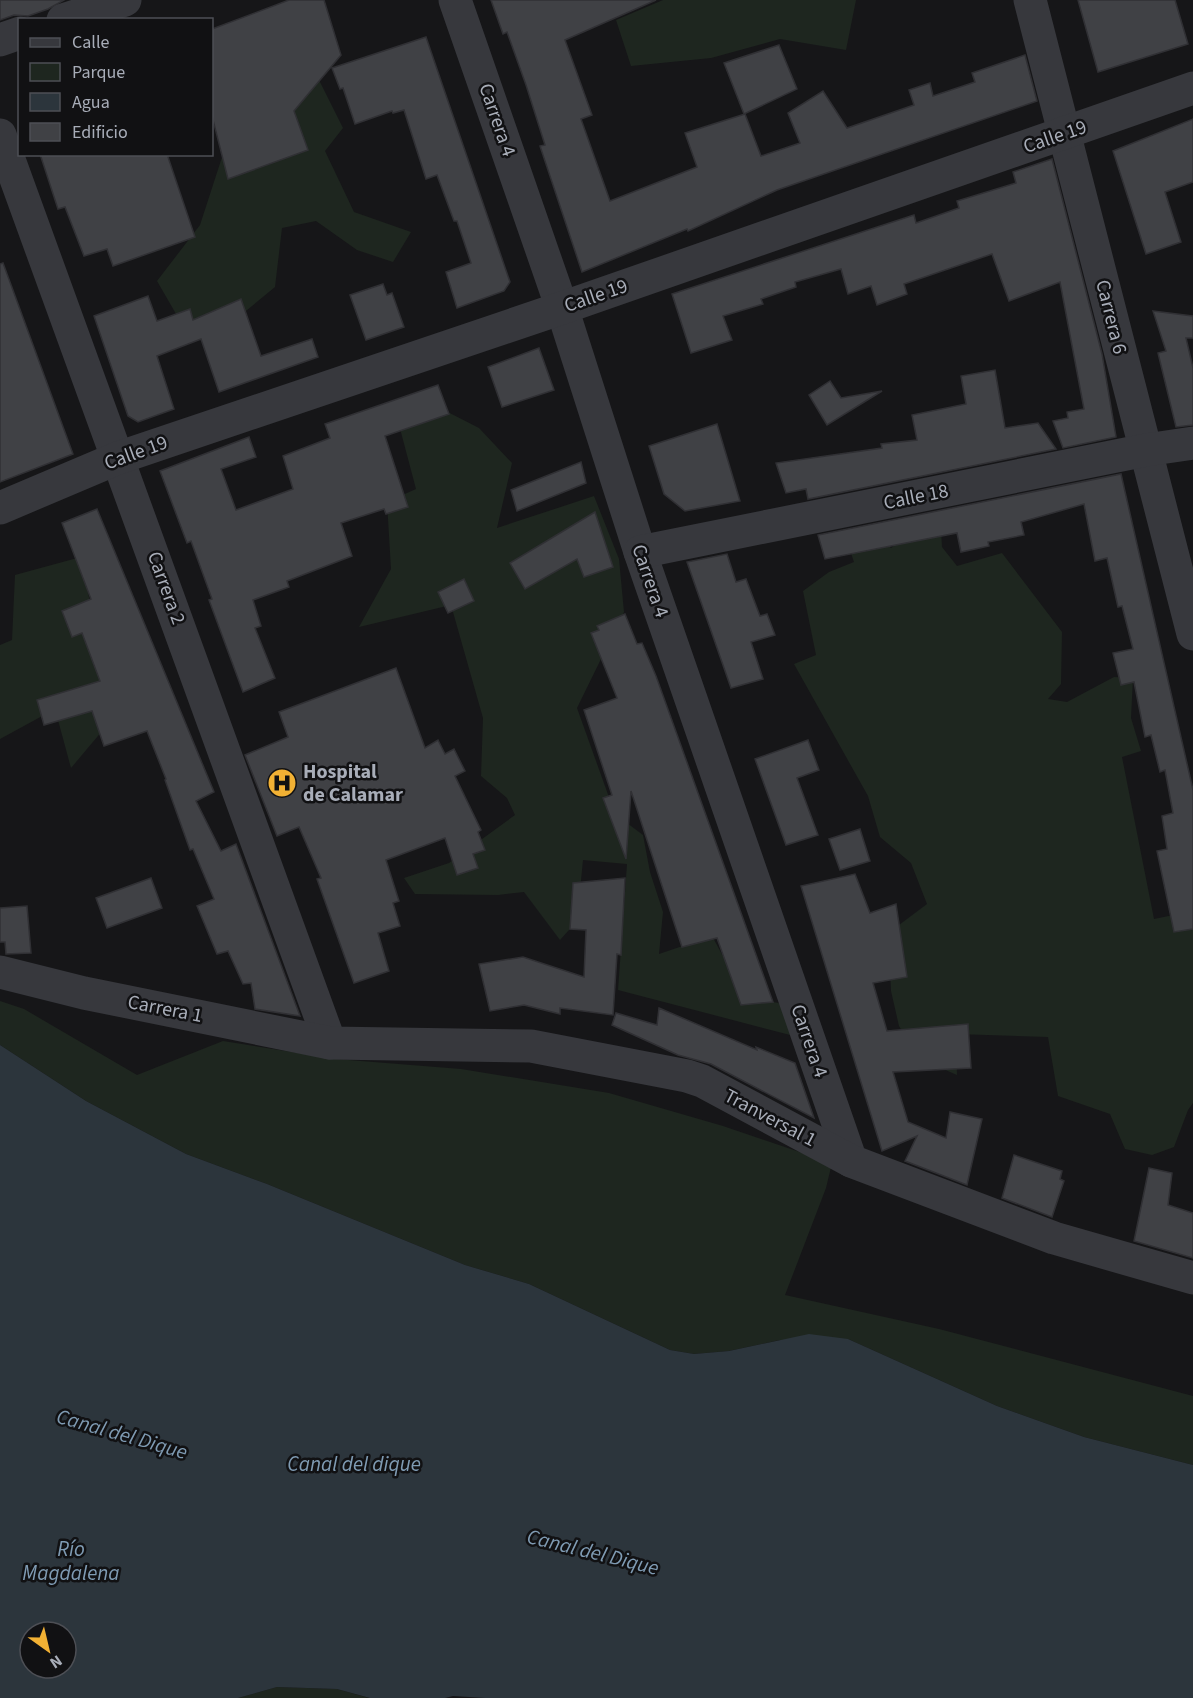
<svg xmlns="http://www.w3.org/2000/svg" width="1193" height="1698" viewBox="0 0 1193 1698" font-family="'Source Sans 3',sans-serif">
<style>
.green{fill:#1e261f}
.water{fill:#2c353c;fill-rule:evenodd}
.building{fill:#404145;stroke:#303034;stroke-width:1.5}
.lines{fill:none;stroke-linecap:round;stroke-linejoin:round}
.minor{stroke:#37383d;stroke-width:33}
.labels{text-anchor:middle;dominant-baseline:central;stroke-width:5;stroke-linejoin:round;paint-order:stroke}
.street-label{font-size:20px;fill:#a8adb8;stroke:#111113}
.poi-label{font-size:20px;font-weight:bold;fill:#a8adb8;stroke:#111113;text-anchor:start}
.water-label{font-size:21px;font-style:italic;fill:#7f9bb3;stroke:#111113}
</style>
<rect width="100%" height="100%" fill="#161618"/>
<g class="green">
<polygon points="663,0 856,0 846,50 780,39 711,58 631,66 616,20"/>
<polygon points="259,34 316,74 343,128 325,151 354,212 411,232 393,262 357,250 316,221 282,228 275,287 241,315 183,326 157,281 200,225 224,151 212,85 212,43"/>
<polygon points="436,406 479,428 512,463 497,528 594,496 619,559 624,612 577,708 615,814 643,835 650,872 663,912 659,954 712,936 730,969 739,996 784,1004 794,1036 618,990 627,864 583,860 577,921 560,940 524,892 498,895 415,894 404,878 449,863 515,815 507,798 481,776 483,718 451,605 359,627 391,569 387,502 416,489 398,421"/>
<polygon points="940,512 942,547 957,566 1002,553 1062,632 1061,684 1048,699 1067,702 1114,677 1133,678 1131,718 1141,751 1122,757 1154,919 1193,911 1193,1103 1188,1110 1174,1147 1152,1155 1125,1149 1110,1114 1058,1096 1048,1037 956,1034 957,1075 920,1059 899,1026 891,991 889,945 899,925 927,904 911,863 880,837 868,796 794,664 816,655 803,591 829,572 854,562 846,538 876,534 891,548"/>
<polygon points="81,557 92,613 129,699 71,768 55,709 0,739 0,645 12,640 15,575"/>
<polygon points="0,1001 24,1009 137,1075 223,1041 336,1059 461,1069 609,1093 723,1126 832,1163 826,1188 785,1295 939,1329 1193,1396 1193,1465 1084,1437 997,1406 848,1339 780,1340 729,1351 694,1354 670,1350 529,1284 465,1265 267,1184 186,1154 86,1101 0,1045"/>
<polygon points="277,1687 337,1689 369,1698 238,1698"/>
</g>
<path class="water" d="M0,1045l86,56 100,53 81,30 198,81 64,19 141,66 24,4 35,-3 80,-17 39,5 149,67 87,31 109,28v233h-708l-32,-2 -8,2h-75l-33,-9 -60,-2 -39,11h-238zM30,1632h36v36h-36z"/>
<g class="building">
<polygon points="0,0 64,0 48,9 28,16 14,15 0,20"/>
<polygon points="289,0 324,0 341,55 294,111 308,150 228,179 212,116 212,29"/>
<polygon points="491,0 656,0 565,40 592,115 581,119 610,201 697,167 685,133 745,114 761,156 800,143 788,113 823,91 847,128 914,105 909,90 930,83 933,96 975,82 972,73 1025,55 1037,101 777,190 688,231 687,229 582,272 540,146 545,145 526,85 507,32 503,34"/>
<polygon points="1078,0 1175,0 1188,44 1098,72"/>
<polygon points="426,37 510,282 504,291 457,308 446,272 471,263 457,221 454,221 437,175 426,179 404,110 393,113 392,111 355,124 343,88 340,89 332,68"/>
<polygon points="779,45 797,89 744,114 724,63"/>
<polygon points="1193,119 1193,182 1165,192 1181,242 1146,254 1113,151"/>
<polygon points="40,154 167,154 195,237 113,266 107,249 84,256 65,207 58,209"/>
<polygon points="1052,159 1102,354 1116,437 1063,448 1053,421 1068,418 1067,412 1084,409 1060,282 1009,301 992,254 904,284 907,294 877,305 871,286 848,294 841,269 795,282 796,287 761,299 763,304 723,316 732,340 691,353 672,294 914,215 916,223 959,208 957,201 1016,183 1013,172"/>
<polygon points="3,263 73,454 0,482 0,264"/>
<polygon points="383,284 387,295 392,293 404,327 366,340 350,295"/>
<polygon points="148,296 157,321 190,309 193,320 241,299 261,356 312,339 318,357 219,392 201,339 157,356 174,409 138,422 128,416 94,316"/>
<polygon points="1153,311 1193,316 1193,338 1186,338 1193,368 1193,425 1176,427 1158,353 1166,351"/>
<polygon points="539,348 554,390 502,407 488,367"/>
<polygon points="995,370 1005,428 1038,423 1056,449 808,499 806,489 786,493 776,463 882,448 881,444 917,440 912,415 966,404 961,376"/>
<polygon points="830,381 841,398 882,391 827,425 809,395"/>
<polygon points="438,385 449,414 385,436 408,507 386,514 384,509 341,523 352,556 287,581 289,587 253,600 261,626 255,628 275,678 243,692 209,600 212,599 191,541 187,543 160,471 249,437 256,457 221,469 236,510 293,489 283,456 330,438 325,424"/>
<polygon points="717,424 740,501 685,511 664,494 649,446"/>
<polygon points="581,462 586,483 517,511 511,490"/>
<polygon points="1121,474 1193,790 1193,929 1174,932 1157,851 1167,849 1162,816 1173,813 1165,770 1160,772 1151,735 1145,737 1134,682 1121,685 1113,653 1133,649 1122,606 1118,607 1107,558 1095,561 1084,504 1021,522 1024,535 988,542 989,546 961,552 957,533 825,559 818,535"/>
<polygon points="97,509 214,792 196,801 221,851 236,844 300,1016 255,1009 251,983 243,984 228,951 217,954 197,906 214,899 193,849 190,850 165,780 166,779 147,731 104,746 92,711 44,725 37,700 100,681 82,633 72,637 62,611 91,599 62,523"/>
<polygon points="595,512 613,567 584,577 577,559 525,589 510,563"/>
<polygon points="727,554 736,582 746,579 760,616 767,614 775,635 751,642 763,679 731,688 687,562"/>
<polygon points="464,579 474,601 448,613 438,592"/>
<polygon points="625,614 637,644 642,643 656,676 773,1002 741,1005 717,938 682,947 631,791 626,859 603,798 612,795 584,710 617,698 591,633 599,630 597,626"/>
<polygon points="396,668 425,748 438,740 445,754 454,749 465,771 455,776 481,830 478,832 485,850 473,854 478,868 457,875 445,838 386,860 399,901 393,903 400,926 378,933 389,971 354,983 317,879 321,878 299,827 277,836 245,755 288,737 279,712"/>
<polygon points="808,740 819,770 797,778 818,835 786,845 755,759"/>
<polygon points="860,829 870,861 840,870 829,839"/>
<polygon points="855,874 870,913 896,904 907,977 873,983 887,1031 968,1024 971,1068 893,1072 908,1122 946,1138 950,1112 982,1119 967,1185 905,1161 917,1136 882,1151 801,886"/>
<polygon points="151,878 162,908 107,928 96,898"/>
<polygon points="625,878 621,955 617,954 613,1015 560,1008 560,1014 524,1005 490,1011 479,964 523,957 584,977 586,930 570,929 573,883"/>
<polygon points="27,906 31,953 6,954 5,942 0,942 0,908"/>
<polygon points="659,1008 757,1050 756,1047 795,1063 814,1118 711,1064 678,1055 612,1025 616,1013 657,1025"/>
<polygon points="1014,1155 1062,1171 1060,1179 1064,1181 1052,1217 1002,1198"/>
<polygon points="1149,1168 1172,1173 1168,1205 1193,1213 1193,1258 1134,1241"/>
</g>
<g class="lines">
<g class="minor">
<polyline points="455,0 562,308 640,552 851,1161"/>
<polyline points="1030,0 1193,634"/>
<polyline points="63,20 125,0"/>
<polyline points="0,40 20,33"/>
<polyline points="0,135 330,1043"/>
<polyline points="0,508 118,458 562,308 1193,88"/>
<polyline points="640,552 1146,450 1193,443"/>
<polyline points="0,972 84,993 330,1043 531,1046 687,1076 702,1081 851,1161 1054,1238 1193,1278"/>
</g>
</g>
<defs>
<g id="hospital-disc" transform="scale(1.5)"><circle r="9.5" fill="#f2b134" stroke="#111113"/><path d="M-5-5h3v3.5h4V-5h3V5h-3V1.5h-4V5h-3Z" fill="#111"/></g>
</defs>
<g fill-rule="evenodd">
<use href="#hospital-disc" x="282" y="783"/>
</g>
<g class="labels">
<g class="street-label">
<text transform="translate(497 120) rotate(71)">Carrera 4</text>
<text transform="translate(1055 137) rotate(-19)">Calle 19</text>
<text transform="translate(596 296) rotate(-19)">Calle 19</text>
<text transform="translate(1111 317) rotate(76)">Carrera 6</text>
<text transform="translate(136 453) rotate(-20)">Calle 19</text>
<text transform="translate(916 497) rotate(-11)">Calle 18</text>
<text transform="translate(650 581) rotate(71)">Carrera 4</text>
<text transform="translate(166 588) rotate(70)">Carrera 2</text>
<text transform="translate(165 1009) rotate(11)">Carrera 1</text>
<text transform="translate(809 1041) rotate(71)">Carrera 4</text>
<text transform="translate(770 1118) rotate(28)">Tranversal 1</text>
</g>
<g class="poi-label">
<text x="303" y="772">Hospital<tspan x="303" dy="23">de Calamar</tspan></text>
</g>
<g class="water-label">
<text transform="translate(122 1434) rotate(16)">Canal del Dique</text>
<text x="354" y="1464">Canal del dique</text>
<text x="71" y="1549">Río<tspan x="71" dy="24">Magdalena</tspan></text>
<text transform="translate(593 1552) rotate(14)">Canal del Dique</text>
</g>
</g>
<rect x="18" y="18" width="195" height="138" fill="#111113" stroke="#4d4f55" stroke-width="1.5"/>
<rect x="30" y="38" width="30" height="9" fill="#37383d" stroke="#4d4f55" stroke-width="1.5"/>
<text x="72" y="48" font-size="18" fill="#a8adb8">Calle</text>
<rect x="30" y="63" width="30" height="18" fill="#1e261f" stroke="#4d4f55" stroke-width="1.5"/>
<text x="72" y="78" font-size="18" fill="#a8adb8">Parque</text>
<rect x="30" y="93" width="30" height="18" fill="#2c353c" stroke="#4d4f55" stroke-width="1.5"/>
<text x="72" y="108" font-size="18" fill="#a8adb8">Agua</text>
<rect x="30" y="123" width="30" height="18" fill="#404145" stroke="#4d4f55" stroke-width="1.5"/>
<text x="72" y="138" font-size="18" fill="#a8adb8">Edificio</text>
<g transform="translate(48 1650) rotate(146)"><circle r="28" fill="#111113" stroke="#4d4f55" stroke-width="1.5"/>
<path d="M0-4.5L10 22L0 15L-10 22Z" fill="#f2b134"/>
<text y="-9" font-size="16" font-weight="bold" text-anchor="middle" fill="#a8adb8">N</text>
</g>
</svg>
